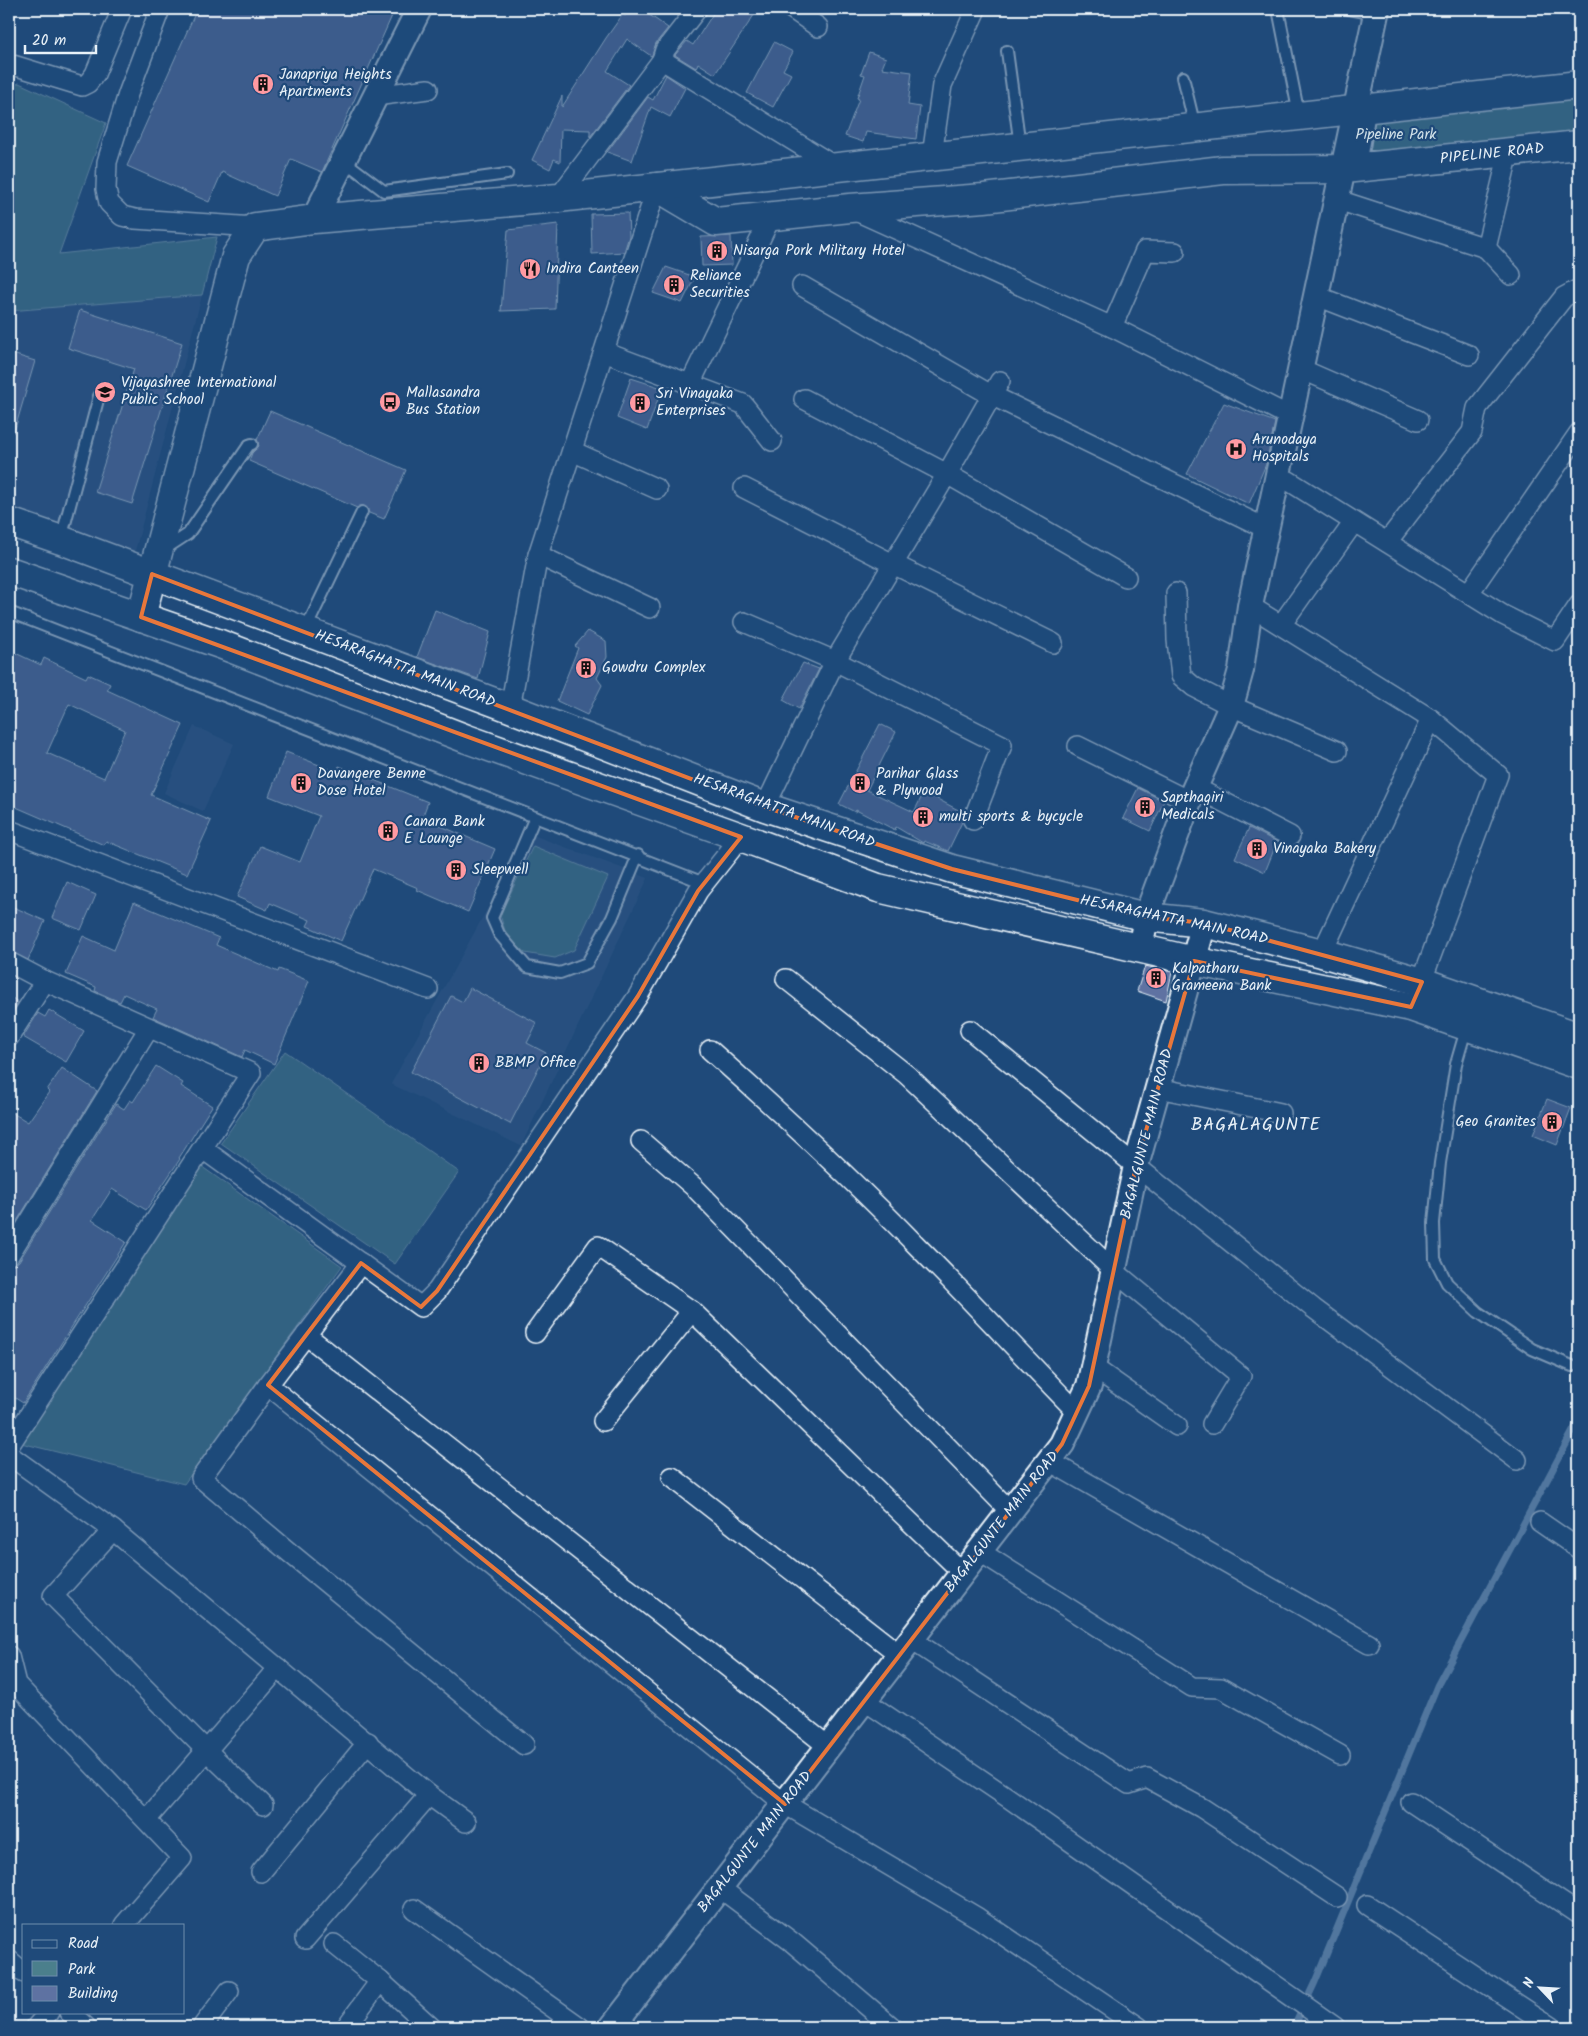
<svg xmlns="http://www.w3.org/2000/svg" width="1588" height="2036" viewBox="0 0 1588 2036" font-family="Kalam,sans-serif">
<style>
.built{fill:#325686}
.green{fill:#4b7f8c;stroke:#9ab8c2}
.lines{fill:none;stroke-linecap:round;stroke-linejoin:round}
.stream{stroke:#8facca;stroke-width:7}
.building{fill:#5e72a2;stroke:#e8f1f8;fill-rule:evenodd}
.service-casing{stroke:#e8f1f8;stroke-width:14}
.pedestrian-casing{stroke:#e8f1f8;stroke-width:18}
.minor-casing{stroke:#e8f1f8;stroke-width:22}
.tertiary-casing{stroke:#e8f1f8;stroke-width:28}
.secondary-casing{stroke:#e8f1f8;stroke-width:31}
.primary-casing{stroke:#e8f1f8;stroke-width:31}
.service{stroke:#1f4a7a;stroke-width:10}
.pedestrian{stroke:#1f4a7a;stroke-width:14}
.minor{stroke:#1f4a7a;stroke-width:19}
.tertiary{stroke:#1f4a7a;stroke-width:24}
.secondary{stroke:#1f4a7a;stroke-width:28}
.primary{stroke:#1f4a7a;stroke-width:28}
.marked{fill:none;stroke:#e8773b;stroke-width:4;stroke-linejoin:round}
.labels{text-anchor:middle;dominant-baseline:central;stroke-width:4.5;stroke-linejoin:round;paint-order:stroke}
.poi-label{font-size:15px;fill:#e8f1f8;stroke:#1f4a7a;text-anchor:start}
.park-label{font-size:15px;fill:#d0e0e8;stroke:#1f4a7a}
.street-label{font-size:15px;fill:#e8f1f8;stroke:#1f4a7a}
.quarter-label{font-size:18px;letter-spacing:1px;fill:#e8f1f8;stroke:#1f4a7a}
</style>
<rect width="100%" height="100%" fill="#1f4a7a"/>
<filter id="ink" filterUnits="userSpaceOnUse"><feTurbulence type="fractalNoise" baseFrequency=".02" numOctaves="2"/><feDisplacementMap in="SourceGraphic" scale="10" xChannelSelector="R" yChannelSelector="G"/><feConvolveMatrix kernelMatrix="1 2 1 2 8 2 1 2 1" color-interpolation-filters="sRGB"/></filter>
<g filter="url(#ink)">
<g class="built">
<polygon points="202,295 135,551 9,509 9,311"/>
<polygon points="194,726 234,744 203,811 164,793"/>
<polygon points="522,831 648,878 521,1146 391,1084 490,904"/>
</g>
<g class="green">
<polygon points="19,83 106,123 59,254 217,237 202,295 9,311 9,88"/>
<polygon points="1579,95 1579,139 1355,163 1364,114"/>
<polygon points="533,846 608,877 574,950 555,958 525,953 506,934 500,915"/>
<polygon points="285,1051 459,1172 395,1264 221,1143"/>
<polygon points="198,1164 342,1266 184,1484 17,1442"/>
</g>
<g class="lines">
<polyline class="stream" points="1294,2027 1315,1982 1437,1686 1579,1420"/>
</g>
<g class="building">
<polygon points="197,9 395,9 322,172 291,159 275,196 222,172 209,202 127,166"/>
<polygon points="630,9 641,9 668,28 656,43 652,55 651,56 627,39 607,71 629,85 590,137 590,130 561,129 560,162 554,159 550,169 532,160 562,96 562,107 606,38 623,14 625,16"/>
<polygon points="716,9 758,9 715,74 698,63 696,68 675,55 687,41 693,45"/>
<polygon points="774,42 793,52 783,70 791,74 773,107 747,93"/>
<polygon points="869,52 886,58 882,68 912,72 908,105 920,107 916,139 866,132 863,142 845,136 859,99 857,98 865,75 861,74"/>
<polygon points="666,75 685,88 670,117 651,107 632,161 607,152 648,97 653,100"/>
<polygon points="628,213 629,236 624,252 592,254 591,214"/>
<polygon points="558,224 555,309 501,311 508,230"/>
<polygon points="731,236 732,265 702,266 701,237"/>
<polygon points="666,267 695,277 682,303 653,293"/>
<polygon points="80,310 182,343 132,504 95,492 134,369 68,348"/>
<polygon points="9,353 35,361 14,432 9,432"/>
<polygon points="631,378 662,388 647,430 617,418"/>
<polygon points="1224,403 1275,422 1266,464 1249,504 1187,474"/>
<polygon points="270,411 406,470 384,519 369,513 364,506 357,508 249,461 252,453 259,446 257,440"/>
<polygon points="435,610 490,632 478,679 417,657"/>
<polygon points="588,631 606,641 607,657 597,678 602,685 587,715 557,701 578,648 575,646"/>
<path d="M9,650l32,15 3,-7 42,20 2,-4 22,10 -3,6 76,35 -32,70 60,26 -24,53 -81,-33 -2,4 -95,-41zM69,704l56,26 -21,48 -57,-25z"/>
<polygon points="803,663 819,669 799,709 783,700"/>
<polygon points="880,724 896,732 867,790 914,812 924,792 964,813 962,822 948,851 924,841 923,843 896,827 895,830 856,810 855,812 839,804"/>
<polygon points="286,752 337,772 339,766 428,802 422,818 495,849 468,912 417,890 418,888 373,869 341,941 307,926 310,920 270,903 267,910 237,897 260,846 300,862 319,816 269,796"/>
<polygon points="1138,788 1164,801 1150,831 1123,818"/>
<polygon points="1249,828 1277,842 1265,872 1235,858"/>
<polygon points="67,882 96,895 81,930 52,918"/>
<polygon points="134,902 219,938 216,945 278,972 279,969 309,981 274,1064 245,1050 242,1057 153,1017 157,1009 124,994 120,1002 95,991 96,987 66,974 83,936 114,950"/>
<polygon points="9,905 45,921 28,960 9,951"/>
<polygon points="1145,966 1172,972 1166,1001 1137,991"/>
<polygon points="470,988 537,1023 527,1043 546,1053 510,1124 411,1072 451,996 463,1002"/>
<polygon points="9,996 18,1002 9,1017"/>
<polygon points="49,1010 84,1031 66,1062 23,1037 38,1013 45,1017"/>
<polygon points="156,1066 183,1083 181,1086 212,1106 179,1158 180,1159 146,1210 112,1189 92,1220 126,1242 23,1403 9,1394 9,1266 14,1265 19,1261 116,1104 124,1109 130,1100 133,1102"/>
<polygon points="62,1068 97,1091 9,1234 9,1111 28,1122 49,1092 47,1090"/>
<polygon points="1547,1099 1571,1108 1557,1145 1533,1135"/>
</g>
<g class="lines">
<g class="service-casing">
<g id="service">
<polyline points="1278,9 1299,115"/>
<polyline points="1349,9 1376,14"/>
<polyline points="1007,51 1020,146"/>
<polyline points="1183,77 1195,127"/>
<polyline points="343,160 384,191 507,174"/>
<polyline points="61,539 99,396"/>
<polyline points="162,551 188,534 249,445 252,444"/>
<polyline points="9,612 704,883"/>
<polyline points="305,631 362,512"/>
<polyline points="535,817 492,918 499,934 527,967 560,973 587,963 612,918 638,855"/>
<polyline points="1467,1026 1456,1064 1440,1163 1434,1223 1435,1259 1447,1283 1478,1312 1532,1349 1572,1366"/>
</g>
</g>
<g class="pedestrian-casing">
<polyline id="pedestrian" points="1373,159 1360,160 1368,111 1375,110"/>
</g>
<g class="minor-casing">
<g id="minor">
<polyline points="160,9 128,94 107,162 106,189 109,203 122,216 135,219 255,227"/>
<polyline points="792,9 818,27"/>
<polyline points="662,60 665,50 697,9"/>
<polyline points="9,65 13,65 82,86 88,83 95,74 122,9"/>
<polyline points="375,96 428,89"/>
<polyline points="932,156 942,85 976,9"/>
<polyline points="558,198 662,60 836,167"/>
<polyline points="1338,200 1486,248 1509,152"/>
<polyline points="854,210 1112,327 1145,251 1175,252"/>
<polyline points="1486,248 1511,275"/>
<polyline points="802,286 991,395 1267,529"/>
<polyline points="1317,296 1469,355"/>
<polyline points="1112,327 1291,417"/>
<polyline points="604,352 743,404 772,441"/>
<polyline points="1301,369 1418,420"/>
<polyline points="690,384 771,217"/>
<polyline points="804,399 947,474 1126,577"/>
<polyline points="572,451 657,489"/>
<polyline points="1278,477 1289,481 1503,615 1555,641 1579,605"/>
<polyline points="744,488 893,564 1053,643"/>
<polyline points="1387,542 1472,432 1477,408 1564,297 1579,289"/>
<polyline points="538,555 650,608"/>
<polyline points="1176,593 1177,640 1181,676 1194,687 1231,706 1337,751"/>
<polyline points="1469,593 1579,433"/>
<polyline points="1250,606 1431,719 1498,775 1418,991"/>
<polyline points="744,622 835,661 1002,745 973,820"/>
<polyline points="1281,625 1354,522"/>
<polyline points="510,708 538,555 657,187"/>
<polyline points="1078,746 1189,801"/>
<polyline points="1196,788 1290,836"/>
<polyline points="765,807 835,661 947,474 1000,381"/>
<polyline points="9,830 428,989"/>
<polyline points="1322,953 1431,719"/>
<polyline points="9,962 45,981 251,1073 9,1446"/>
<polyline points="786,979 907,1075 1114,1271 1241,1376 1212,1424"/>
<polyline points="970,1030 1136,1166 1313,1308 1517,1460"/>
<polyline points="9,1037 45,981"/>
<path d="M710,1050c72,64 142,129 209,198 54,54 105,110 158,164"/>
<polyline points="1158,1088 1281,1113"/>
<polyline points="641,1141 694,1187 1010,1511"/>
<polyline points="203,1149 421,1307 437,1291 638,996 698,891 741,837"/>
<polyline points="9,1255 149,1028"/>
<polyline points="361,1263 268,1385 201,1478 290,1553 524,1745"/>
<polyline points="535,1333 598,1246 692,1311"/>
<polyline points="306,1335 829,1747"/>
<polyline points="1093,1367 1177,1426"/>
<polyline points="268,1385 785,1804 978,1918 1139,2027"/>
<polyline points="603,1421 692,1311 963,1573"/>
<polyline points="9,1455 113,1530 429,1795 466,1822"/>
<polyline points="1049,1461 1369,1644"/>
<polyline points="672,1477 900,1655"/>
<polyline points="1540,1522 1579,1549"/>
<polyline points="113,1530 53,1596 207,1751 263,1805"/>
<polyline points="979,1551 1192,1687 1221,1688 1340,1755"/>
<polyline points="912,1640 1129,1784 1147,1778 1202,1808 1337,1897"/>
<polyline points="9,1656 16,1684 182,1858 124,1925"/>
<polyline points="865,1701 1010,1799 1335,2027"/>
<polyline points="1411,1802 1579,1914"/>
<polyline points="147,1819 278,1668"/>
<polyline points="261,1872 368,1742"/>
<polyline points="720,1888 792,1942 892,2027"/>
<polyline points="1367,1905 1552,2027"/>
<polyline points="414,1909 580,2027"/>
<polyline points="305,1939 429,1795"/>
<polyline points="334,1944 380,1981 431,2027"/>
<polyline points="9,1960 24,1973"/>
<polyline points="69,2012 86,2027"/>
<polyline points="36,2027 49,2012"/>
<polyline points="202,2027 229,1991"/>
<polyline points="346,2027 380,1981"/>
</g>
</g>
<g class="tertiary-casing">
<g id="tertiary">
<polyline points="314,219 419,9"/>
<polyline points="1140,949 1146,917 1189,801 1231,706 1241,670 1250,606 1377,9"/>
<polyline points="612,2027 1062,1444 1089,1386 1136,1166 1204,923"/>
</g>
</g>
<g class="secondary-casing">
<g id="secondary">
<polyline points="657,187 716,222 850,208 984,198 1223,170 1344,169 1579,145"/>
<polyline points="141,617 236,256 255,227 314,219 558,198 1579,85"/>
</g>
</g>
<g class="primary-casing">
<g id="primary">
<polyline points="9,522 61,540 510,708 765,807 952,869 1146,917 1204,923 1322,953 1422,982 1579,1037"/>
<polyline points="9,571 220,644 467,739 741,837 878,888 1194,961 1411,1007 1579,1065"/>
</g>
</g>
<use href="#service" class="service"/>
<use href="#pedestrian" class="pedestrian"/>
<use href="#minor" class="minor"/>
<use href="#tertiary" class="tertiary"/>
<use href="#secondary" class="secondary"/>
<use href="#primary" class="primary"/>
</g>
</g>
<path d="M0 0H1588V2036H0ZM152,574l613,233 187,62 194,48 58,6 218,59 -11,25 -217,-46 -58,205 -47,220 -27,58 -277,360 -517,-419 93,-122 60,44 16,-16 201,-295 60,-105 43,-54 -600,-220z" fill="#1f4a7a" fill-opacity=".55" fill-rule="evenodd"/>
<path class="marked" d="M152,574l613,233 187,62 194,48 58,6 218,59 -11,25 -217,-46 -58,205 -47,220 -27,58 -277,360 -517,-419 93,-122 60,44 16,-16 201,-295 60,-105 43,-54 -600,-220z"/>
<defs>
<g id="building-disc" transform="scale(1.125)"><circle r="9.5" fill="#ff9aa2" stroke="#1f4a7a"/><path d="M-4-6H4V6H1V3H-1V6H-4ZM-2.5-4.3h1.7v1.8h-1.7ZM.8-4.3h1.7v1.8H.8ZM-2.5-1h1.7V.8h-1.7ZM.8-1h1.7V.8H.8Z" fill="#111"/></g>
<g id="restaurant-disc" transform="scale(1.125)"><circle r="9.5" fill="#ff9aa2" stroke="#1f4a7a"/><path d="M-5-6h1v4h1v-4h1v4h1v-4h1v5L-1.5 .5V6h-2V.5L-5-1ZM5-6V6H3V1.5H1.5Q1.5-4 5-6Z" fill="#111"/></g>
<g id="school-disc" transform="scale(1.125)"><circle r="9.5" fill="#ff9aa2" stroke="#1f4a7a"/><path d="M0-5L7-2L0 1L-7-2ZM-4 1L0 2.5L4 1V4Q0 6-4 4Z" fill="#111"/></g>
<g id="bus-disc" transform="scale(1.125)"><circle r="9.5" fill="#ff9aa2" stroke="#1f4a7a"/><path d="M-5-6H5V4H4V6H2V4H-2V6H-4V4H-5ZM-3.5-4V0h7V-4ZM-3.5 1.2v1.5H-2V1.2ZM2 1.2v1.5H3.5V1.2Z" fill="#111"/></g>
<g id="hospital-disc" transform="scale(1.125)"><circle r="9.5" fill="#ff9aa2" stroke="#1f4a7a"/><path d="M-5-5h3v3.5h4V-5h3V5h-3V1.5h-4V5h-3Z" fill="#111"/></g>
</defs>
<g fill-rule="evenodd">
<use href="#building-disc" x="263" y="84"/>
<use href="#building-disc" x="717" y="251"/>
<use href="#restaurant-disc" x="530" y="269"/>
<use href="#building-disc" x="674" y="285"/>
<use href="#school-disc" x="105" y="392"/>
<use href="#bus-disc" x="390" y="402"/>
<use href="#building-disc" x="640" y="403"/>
<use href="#hospital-disc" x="1236" y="449"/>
<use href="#building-disc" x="586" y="668"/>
<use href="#building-disc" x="301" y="783"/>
<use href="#building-disc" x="860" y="783"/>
<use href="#building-disc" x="1145" y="807"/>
<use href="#building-disc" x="923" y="817"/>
<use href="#building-disc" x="388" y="831"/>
<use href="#building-disc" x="1257" y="849"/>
<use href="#building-disc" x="456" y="870"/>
<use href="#building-disc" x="1156" y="978"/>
<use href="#building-disc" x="479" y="1063"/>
<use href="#building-disc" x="1552" y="1122"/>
</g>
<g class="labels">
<g class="poi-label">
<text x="279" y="75">Janapriya Heights<tspan x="279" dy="17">Apartments</tspan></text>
<text x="733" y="251">Nisarga Pork Military Hotel</text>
<text x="546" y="269">Indira Canteen</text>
<text x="690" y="276">Reliance<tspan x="690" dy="17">Securities</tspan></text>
<text x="121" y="383">Vijayashree International<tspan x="121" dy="17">Public School</tspan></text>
<text x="406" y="393">Mallasandra<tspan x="406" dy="17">Bus Station</tspan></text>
<text x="656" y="394">Sri Vinayaka<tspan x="656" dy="17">Enterprises</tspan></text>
<text x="1252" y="440">Arunodaya<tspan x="1252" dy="17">Hospitals</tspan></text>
<text x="602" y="668">Gowdru Complex</text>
<text x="317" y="774">Davangere Benne<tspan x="317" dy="17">Dose Hotel</tspan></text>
<text x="876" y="774">Parihar Glass<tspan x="876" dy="17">&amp; Plywood</tspan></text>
<text x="1161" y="798">Sapthagiri<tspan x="1161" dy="17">Medicals</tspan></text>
<text x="939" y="817">multi sports &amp; bycycle</text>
<text x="404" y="822">Canara Bank<tspan x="404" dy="17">E Lounge</tspan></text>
<text x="1273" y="849">Vinayaka Bakery</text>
<text x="472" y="870">Sleepwell</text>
<text x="1172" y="969">Kalpatharu<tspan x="1172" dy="17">Grameena Bank</tspan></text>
<text x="495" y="1063">BBMP Office</text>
<text x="1536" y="1122" text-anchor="end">Geo Granites</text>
</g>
<g class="park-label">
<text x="1396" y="135">Pipeline Park</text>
</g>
<g class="street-label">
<text transform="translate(1492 154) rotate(-6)">PIPELINE ROAD</text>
<text transform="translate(405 669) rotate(21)">HESARAGHATTA MAIN ROAD</text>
<text transform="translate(784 811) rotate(20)">HESARAGHATTA MAIN ROAD</text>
<text transform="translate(1174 920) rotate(12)">HESARAGHATTA MAIN ROAD</text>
<text transform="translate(1147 1134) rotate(-76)">BAGALGUNTE MAIN ROAD</text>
<text transform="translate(1002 1522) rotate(-52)">BAGALGUNTE MAIN ROAD</text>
<text transform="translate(755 1842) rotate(-52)">BAGALGUNTE MAIN ROAD</text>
</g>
<g class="quarter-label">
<text x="1256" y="1125">BAGALAGUNTE</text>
</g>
</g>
<rect width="1588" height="2036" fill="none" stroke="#1f4a7a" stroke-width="30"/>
<rect x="15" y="15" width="1558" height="2006" fill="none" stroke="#e8f1f8" stroke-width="2" filter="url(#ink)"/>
<rect x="22" y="1924" width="162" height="90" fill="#1f4a7a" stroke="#6f8dac"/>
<rect x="32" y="1940" width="25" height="8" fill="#1f4a7a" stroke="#6f8dac"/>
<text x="68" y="1948" font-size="15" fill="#e8f1f8">Road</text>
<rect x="32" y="1961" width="25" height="15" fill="#4b7f8c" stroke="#6f8dac"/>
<text x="68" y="1974" font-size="15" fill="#e8f1f8">Park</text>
<rect x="32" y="1986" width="25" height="15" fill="#5e72a2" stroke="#6f8dac"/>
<text x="68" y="1998" font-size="15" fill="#e8f1f8">Building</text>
<g transform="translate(1540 1988) rotate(295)" stroke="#1f4a7a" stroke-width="4" paint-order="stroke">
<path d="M0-4L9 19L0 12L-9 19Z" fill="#e8f1f8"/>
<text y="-8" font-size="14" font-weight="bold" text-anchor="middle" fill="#e8f1f8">N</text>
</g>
<path d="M25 45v8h71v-8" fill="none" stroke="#e8f1f8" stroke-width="2.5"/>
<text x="32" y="45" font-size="15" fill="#e8f1f8" stroke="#1f4a7a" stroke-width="4" paint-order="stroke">20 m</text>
</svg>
